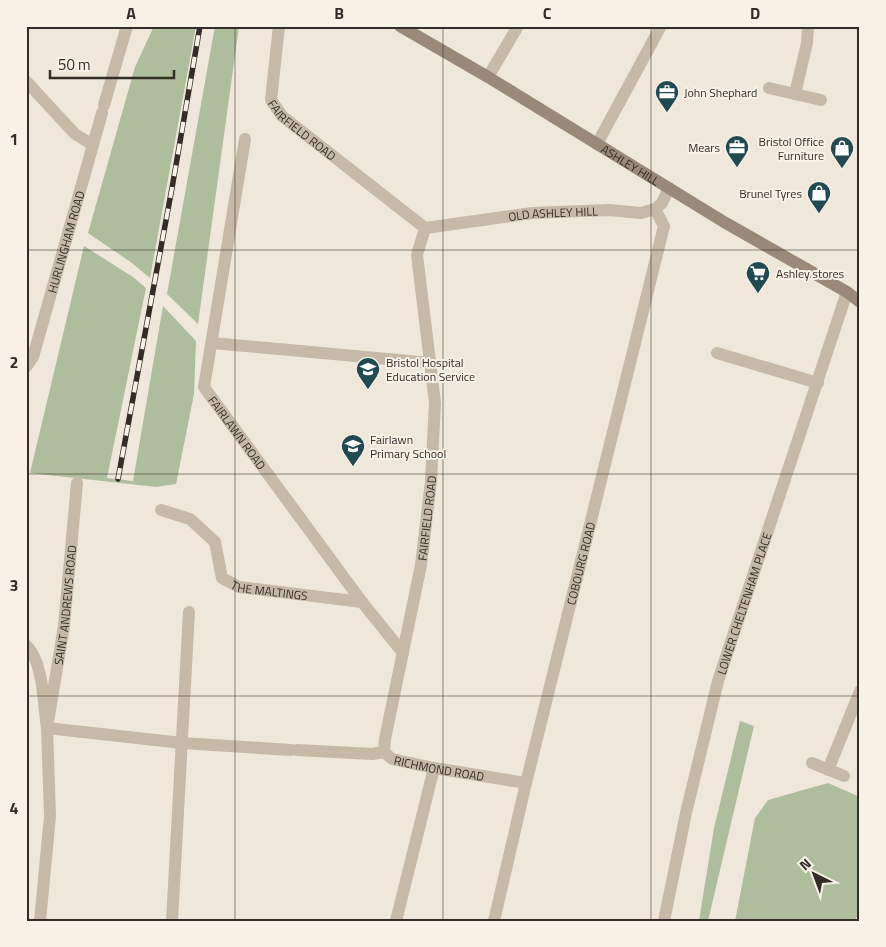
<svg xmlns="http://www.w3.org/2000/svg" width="886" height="947" viewBox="0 0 886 947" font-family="'Titillium Web',sans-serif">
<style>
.green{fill:#aebd9b}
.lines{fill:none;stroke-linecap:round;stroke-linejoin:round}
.street{stroke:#c6b9a7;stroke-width:12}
.secondary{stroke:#9a8878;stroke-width:12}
.rail-casing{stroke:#332c27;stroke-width:5.5}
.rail{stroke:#f7f1e6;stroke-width:4;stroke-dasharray:11;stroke-linecap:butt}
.grid{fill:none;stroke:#332c27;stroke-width:1;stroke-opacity:0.55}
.labels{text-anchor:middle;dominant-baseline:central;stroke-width:4;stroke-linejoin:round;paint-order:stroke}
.poi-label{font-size:12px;fill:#332c27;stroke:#f7f1e6;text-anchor:start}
.street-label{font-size:12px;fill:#332c27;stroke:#f7f1e6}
.neatline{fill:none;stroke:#332c27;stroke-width:2}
.grid-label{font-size:16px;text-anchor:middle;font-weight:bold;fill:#332c27}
</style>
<rect width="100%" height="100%" fill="#efe8da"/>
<g class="green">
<polygon points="154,26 196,26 150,278 132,263 88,233 135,67"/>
<polygon points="215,26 239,26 198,324 167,294"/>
<polygon points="84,246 133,277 146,288 107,478 133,481 163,306 196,341 194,394 176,484 156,487 30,473"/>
<polygon points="740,721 754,726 708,921 699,921 714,828"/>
<polygon points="828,783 860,797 860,912 854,921 735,921 755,818 768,800"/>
</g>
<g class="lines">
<g class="street">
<path id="s1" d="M279,26l-8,74 11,16 143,112"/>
<polyline points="488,77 518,26"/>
<polyline points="26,81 75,134 93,145"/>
<polyline points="769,88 821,100"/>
<polyline points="795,94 807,43 808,26"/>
<polyline points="104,105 127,26"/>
<path id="s2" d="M245,139l-41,248 158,215 41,51"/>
<polyline points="597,144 661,26"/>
<path id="s3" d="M425,228l107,-15 77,-3 32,3 14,-4 7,-6 7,-15"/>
<polyline points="212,343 431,363"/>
<polyline points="717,353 818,383"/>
<path id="s4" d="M26,367l7,-10 69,-244"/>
<path id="s5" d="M161,510l29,9 25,23 7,36 17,9 123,15"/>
<path d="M26,645c18,17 17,59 21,83l135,15 109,7"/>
<path id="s6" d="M297,750l75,4 12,-2 8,7 42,9 92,15"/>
<path id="s7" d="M384,752l1,-13 36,-174 10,-84 4,-78 -18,-148 8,-27"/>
<polyline points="812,763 844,776"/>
<polyline points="828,770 860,691"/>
<path id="s8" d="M40,921l10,-105 -3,-88 17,-102 13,-143"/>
<polyline points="172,921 189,612"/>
<polyline points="396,921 434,768"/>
<path id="s9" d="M494,921l32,-138 138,-557 -9,-17"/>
<path id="s10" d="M664,921l22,-108 32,-132 129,-389"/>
</g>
<path class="secondary" id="s11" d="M400,26l88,51 236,145 123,70 13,10"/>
<g class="rail-casing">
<polyline id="rail" points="118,479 172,188 200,26"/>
</g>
<use href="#rail" class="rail"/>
</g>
<path class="grid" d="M235,26v895M443,26v895M651,26v895M26,250h834M26,474h834M26,696h834"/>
<defs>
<g id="office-pin" transform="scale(1.25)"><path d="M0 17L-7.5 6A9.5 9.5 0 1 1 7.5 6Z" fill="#204952" stroke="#f7f1e6"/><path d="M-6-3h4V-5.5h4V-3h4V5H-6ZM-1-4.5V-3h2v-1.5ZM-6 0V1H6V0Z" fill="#fff"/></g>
<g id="shop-pin" transform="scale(1.25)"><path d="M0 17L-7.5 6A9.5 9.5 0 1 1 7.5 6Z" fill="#204952" stroke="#f7f1e6"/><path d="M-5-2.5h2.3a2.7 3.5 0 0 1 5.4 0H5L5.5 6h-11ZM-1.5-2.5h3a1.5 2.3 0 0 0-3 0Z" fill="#fff"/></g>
<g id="supermarket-pin" transform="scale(1.25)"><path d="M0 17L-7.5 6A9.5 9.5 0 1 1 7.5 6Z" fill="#204952" stroke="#f7f1e6"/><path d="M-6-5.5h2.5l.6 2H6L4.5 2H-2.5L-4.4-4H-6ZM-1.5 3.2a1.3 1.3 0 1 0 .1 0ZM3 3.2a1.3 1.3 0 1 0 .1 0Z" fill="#fff"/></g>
<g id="school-pin" transform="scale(1.25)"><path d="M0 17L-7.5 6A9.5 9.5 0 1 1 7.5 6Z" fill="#204952" stroke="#f7f1e6"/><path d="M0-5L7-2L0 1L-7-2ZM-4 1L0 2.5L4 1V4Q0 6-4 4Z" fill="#fff"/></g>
</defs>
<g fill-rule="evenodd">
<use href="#office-pin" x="667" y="92"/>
<use href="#office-pin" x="737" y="147"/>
<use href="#shop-pin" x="842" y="148"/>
<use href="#shop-pin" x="819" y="193"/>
<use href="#supermarket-pin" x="758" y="273"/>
<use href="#school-pin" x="368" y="369"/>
<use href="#school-pin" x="353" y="446"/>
</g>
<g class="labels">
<g class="poi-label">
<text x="684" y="92">John Shephard</text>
<text x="824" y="141" text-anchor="end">Bristol Office<tspan x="824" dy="14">Furniture</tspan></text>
<text x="720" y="147" text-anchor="end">Mears</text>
<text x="802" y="193" text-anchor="end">Brunel Tyres</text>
<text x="776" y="273">Ashley stores</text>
<text x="386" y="362">Bristol Hospital<tspan x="386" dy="14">Education Service</tspan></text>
<text x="370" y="439">Fairlawn<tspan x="370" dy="14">Primary School</tspan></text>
</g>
<g class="street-label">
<text stroke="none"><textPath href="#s1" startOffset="118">FAIRFIELD ROAD</textPath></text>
<text stroke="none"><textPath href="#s11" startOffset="269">ASHLEY HILL</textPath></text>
<text stroke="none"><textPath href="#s3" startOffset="129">OLD ASHLEY HILL</textPath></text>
<text stroke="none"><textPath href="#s4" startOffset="132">HURLINGHAM ROAD</textPath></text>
<text stroke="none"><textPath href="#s2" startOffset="308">FAIRLAWN ROAD</textPath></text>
<text stroke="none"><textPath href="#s7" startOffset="238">FAIRFIELD ROAD</textPath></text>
<text stroke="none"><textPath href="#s9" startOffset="368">COBOURG ROAD</textPath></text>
<text stroke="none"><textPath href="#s5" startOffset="151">THE MALTINGS</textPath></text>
<text stroke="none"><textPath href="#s10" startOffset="328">LOWER CHELTENHAM PLACE</textPath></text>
<text stroke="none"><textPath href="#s8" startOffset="318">SAINT ANDREWS ROAD</textPath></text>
<text stroke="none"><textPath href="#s6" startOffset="146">RICHMOND ROAD</textPath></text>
</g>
</g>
<rect width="886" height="947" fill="none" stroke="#f7f1e6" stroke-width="55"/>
<g transform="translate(814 874) rotate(318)" stroke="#f7f1e6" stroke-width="4" paint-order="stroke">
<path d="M0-4L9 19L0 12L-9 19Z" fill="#332c27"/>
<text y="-8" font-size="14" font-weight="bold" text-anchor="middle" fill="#332c27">N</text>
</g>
<path d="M50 70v8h124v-8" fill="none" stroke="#332c27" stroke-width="2.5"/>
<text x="58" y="70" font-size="15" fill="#332c27" stroke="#f7f1e6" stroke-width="4" paint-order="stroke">50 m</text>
<rect x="28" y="28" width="830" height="892" class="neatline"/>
<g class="grid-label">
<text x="131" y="19">A</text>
<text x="339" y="19">B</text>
<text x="547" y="19">C</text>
<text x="755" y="19">D</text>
<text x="14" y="145">1</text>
<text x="14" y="368">2</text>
<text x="14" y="591">3</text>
<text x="14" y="814">4</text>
</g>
</svg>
